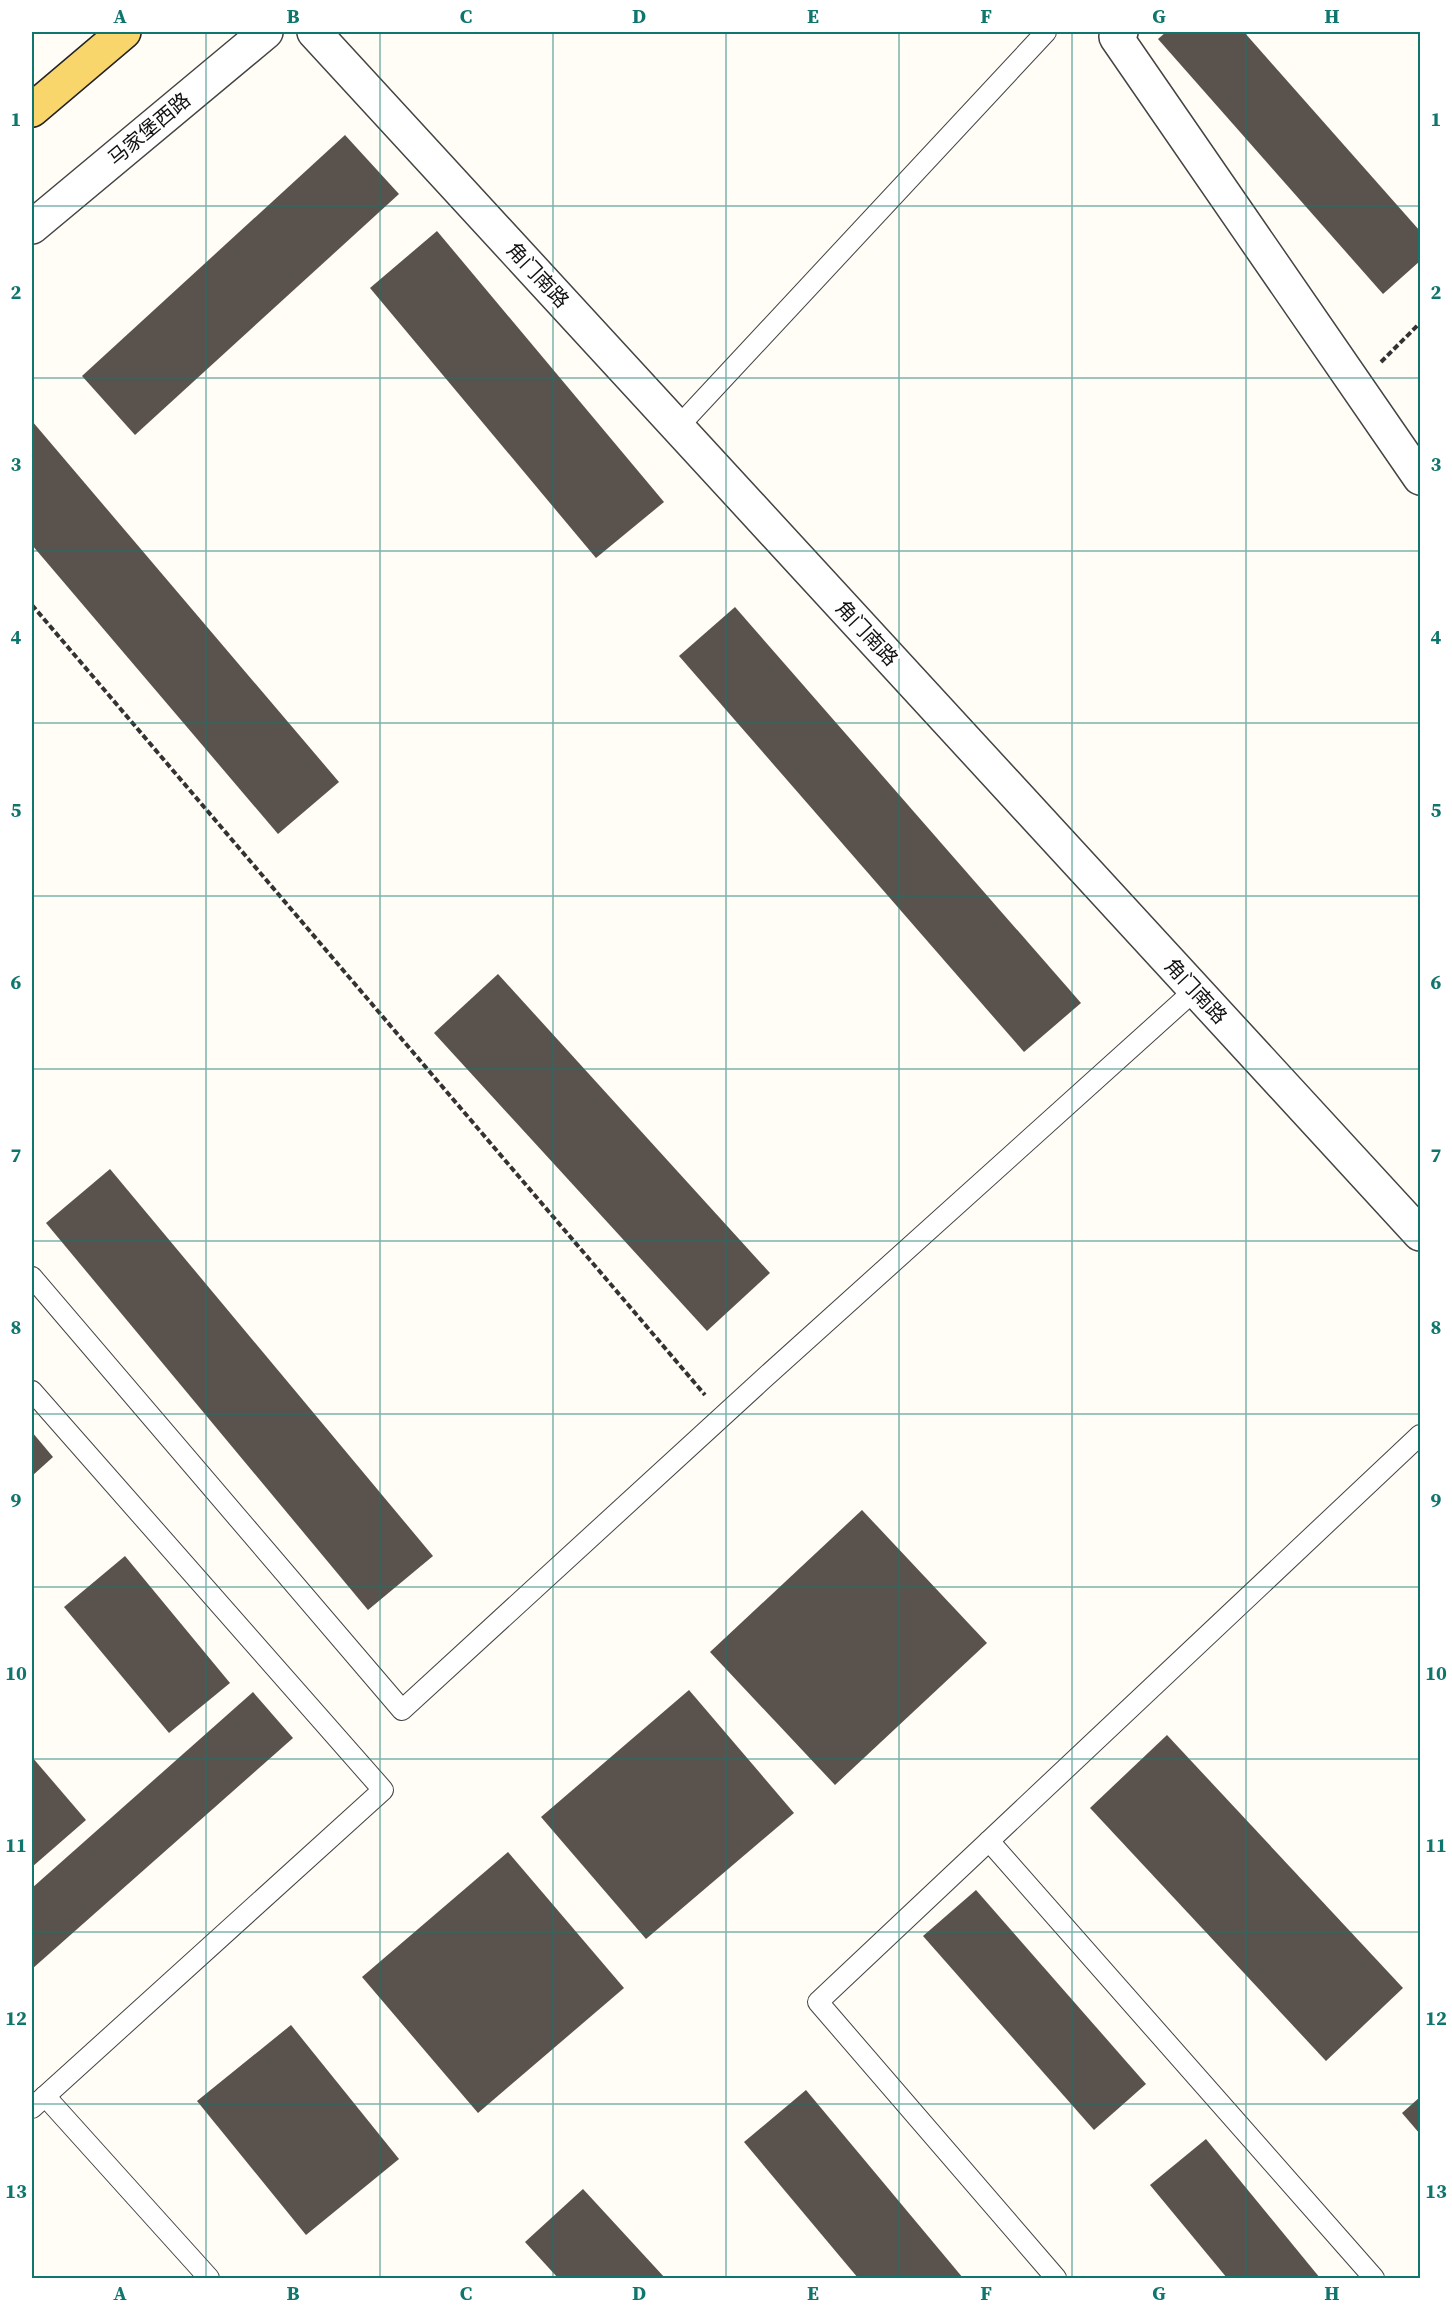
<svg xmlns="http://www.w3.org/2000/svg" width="1452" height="2310" viewBox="0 0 1452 2310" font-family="'Source Serif 4','Noto Sans SC',serif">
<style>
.building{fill:#5a524d}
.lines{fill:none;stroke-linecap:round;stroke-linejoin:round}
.service-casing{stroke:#444;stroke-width:22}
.minor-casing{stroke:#444;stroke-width:36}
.tertiary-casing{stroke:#444;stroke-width:36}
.primary-casing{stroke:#222;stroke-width:36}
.path{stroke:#333;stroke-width:4;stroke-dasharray:6 3;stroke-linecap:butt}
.service{stroke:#fff;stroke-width:20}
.minor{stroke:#fff;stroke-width:33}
.tertiary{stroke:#fff;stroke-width:33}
.primary{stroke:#f9d66b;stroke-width:33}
.grid{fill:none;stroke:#0f766e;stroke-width:1.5;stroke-opacity:0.55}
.labels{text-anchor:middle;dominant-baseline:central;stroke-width:6;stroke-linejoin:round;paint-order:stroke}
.street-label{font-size:20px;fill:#111;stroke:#fff}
.neatline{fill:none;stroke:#0f766e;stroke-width:2}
.grid-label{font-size:20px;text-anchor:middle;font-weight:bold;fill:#0f766e}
</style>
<rect width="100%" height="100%" fill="#fffdf5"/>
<g class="building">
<polygon points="1166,32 1244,32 1420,231 1420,261 1383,294 1158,39"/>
<polygon points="345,135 399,194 135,435 82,376"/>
<polygon points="437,231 664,502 596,558 370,288"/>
<polygon points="32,421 339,782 278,834 32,545"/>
<polygon points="735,607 1081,1003 1024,1052 679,656"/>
<polygon points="498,974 770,1273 707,1331 434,1033"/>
<polygon points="110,1169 433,1556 368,1610 46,1223"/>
<polygon points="32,1432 53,1457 32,1476"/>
<polygon points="862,1510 987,1643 835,1785 710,1652"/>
<polygon points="125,1556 230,1683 169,1733 64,1607"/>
<polygon points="689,1690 794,1813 646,1939 541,1817"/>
<polygon points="253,1692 293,1738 32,1969 32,1888"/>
<polygon points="1167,1735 1403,1988 1326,2061 1090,1808"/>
<polygon points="32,1757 86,1820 32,1867"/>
<polygon points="508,1852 624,1988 478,2113 362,1977"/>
<polygon points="976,1890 1146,2084 1094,2130 923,1936"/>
<polygon points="291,2025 399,2159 306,2235 197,2101"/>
<polygon points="806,2090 963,2278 858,2278 744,2142"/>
<polygon points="1420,2097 1420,2134 1402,2113"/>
<polygon points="1206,2139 1320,2278 1227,2278 1150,2185"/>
<polygon points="583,2189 665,2278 558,2278 525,2242"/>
</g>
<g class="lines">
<g class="service-casing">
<g id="service">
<polyline points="678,427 1046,32"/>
<polyline points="32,1277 402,1710 761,1381 1195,990"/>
<polyline points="32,1391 383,1790 32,2108"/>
<polyline points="989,1841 1374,2278"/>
<polyline points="45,2096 209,2278"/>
<polyline points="1056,2278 818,2002 1420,1435"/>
</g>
</g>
<g class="minor-casing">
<polyline id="minor" points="1121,32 1116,37 1420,478"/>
</g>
<g class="tertiary-casing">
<g id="tertiary">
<polyline points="314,32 1420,1234"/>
<polyline points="32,227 266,32"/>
</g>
</g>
<g class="primary-casing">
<polyline id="primary" points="32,110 124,32"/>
</g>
<g class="path">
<polyline points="1381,362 1420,323"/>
<polyline points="32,605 705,1395"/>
</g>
<use href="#service" class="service"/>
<use href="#minor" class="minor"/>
<use href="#tertiary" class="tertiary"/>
<use href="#primary" class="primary"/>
</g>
<path class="grid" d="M206,32v2246M380,32v2246M553,32v2246M726,32v2246M899,32v2246M1072,32v2246M1246,32v2246M32,206h1388M32,378h1388M32,551h1388M32,723h1388M32,896h1388M32,1069h1388M32,1241h1388M32,1414h1388M32,1587h1388M32,1759h1388M32,1932h1388M32,2104h1388"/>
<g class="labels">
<g class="street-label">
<text transform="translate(149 129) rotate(-40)">马家堡西路</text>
<text transform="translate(538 275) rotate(47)">角门南路</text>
<text transform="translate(867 633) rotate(47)">角门南路</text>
<text transform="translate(1196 991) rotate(47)">角门南路</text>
</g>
</g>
<rect width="1452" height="2310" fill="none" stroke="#ffffff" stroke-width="66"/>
<rect x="33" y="33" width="1386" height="2244" class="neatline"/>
<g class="grid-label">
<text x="120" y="23">A</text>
<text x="293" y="23">B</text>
<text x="466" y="23">C</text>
<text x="639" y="23">D</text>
<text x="813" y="23">E</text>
<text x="986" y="23">F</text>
<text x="1159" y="23">G</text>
<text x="1332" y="23">H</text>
<text x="16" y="126">1</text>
<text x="1436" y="126">1</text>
<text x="16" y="299">2</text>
<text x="1436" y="299">2</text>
<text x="16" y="471">3</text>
<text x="1436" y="471">3</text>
<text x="16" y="644">4</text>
<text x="1436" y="644">4</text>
<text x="16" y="817">5</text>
<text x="1436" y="817">5</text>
<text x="16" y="989">6</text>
<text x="1436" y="989">6</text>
<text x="16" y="1162">7</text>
<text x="1436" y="1162">7</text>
<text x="16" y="1334">8</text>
<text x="1436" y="1334">8</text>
<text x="16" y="1507">9</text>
<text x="1436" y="1507">9</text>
<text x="16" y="1680">10</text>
<text x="1436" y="1680">10</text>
<text x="16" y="1852">11</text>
<text x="1436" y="1852">11</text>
<text x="16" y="2025">12</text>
<text x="1436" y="2025">12</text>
<text x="16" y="2198">13</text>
<text x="1436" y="2198">13</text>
<text x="120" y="2300">A</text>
<text x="293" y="2300">B</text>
<text x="466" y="2300">C</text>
<text x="639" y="2300">D</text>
<text x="813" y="2300">E</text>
<text x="986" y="2300">F</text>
<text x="1159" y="2300">G</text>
<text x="1332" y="2300">H</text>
</g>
</svg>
